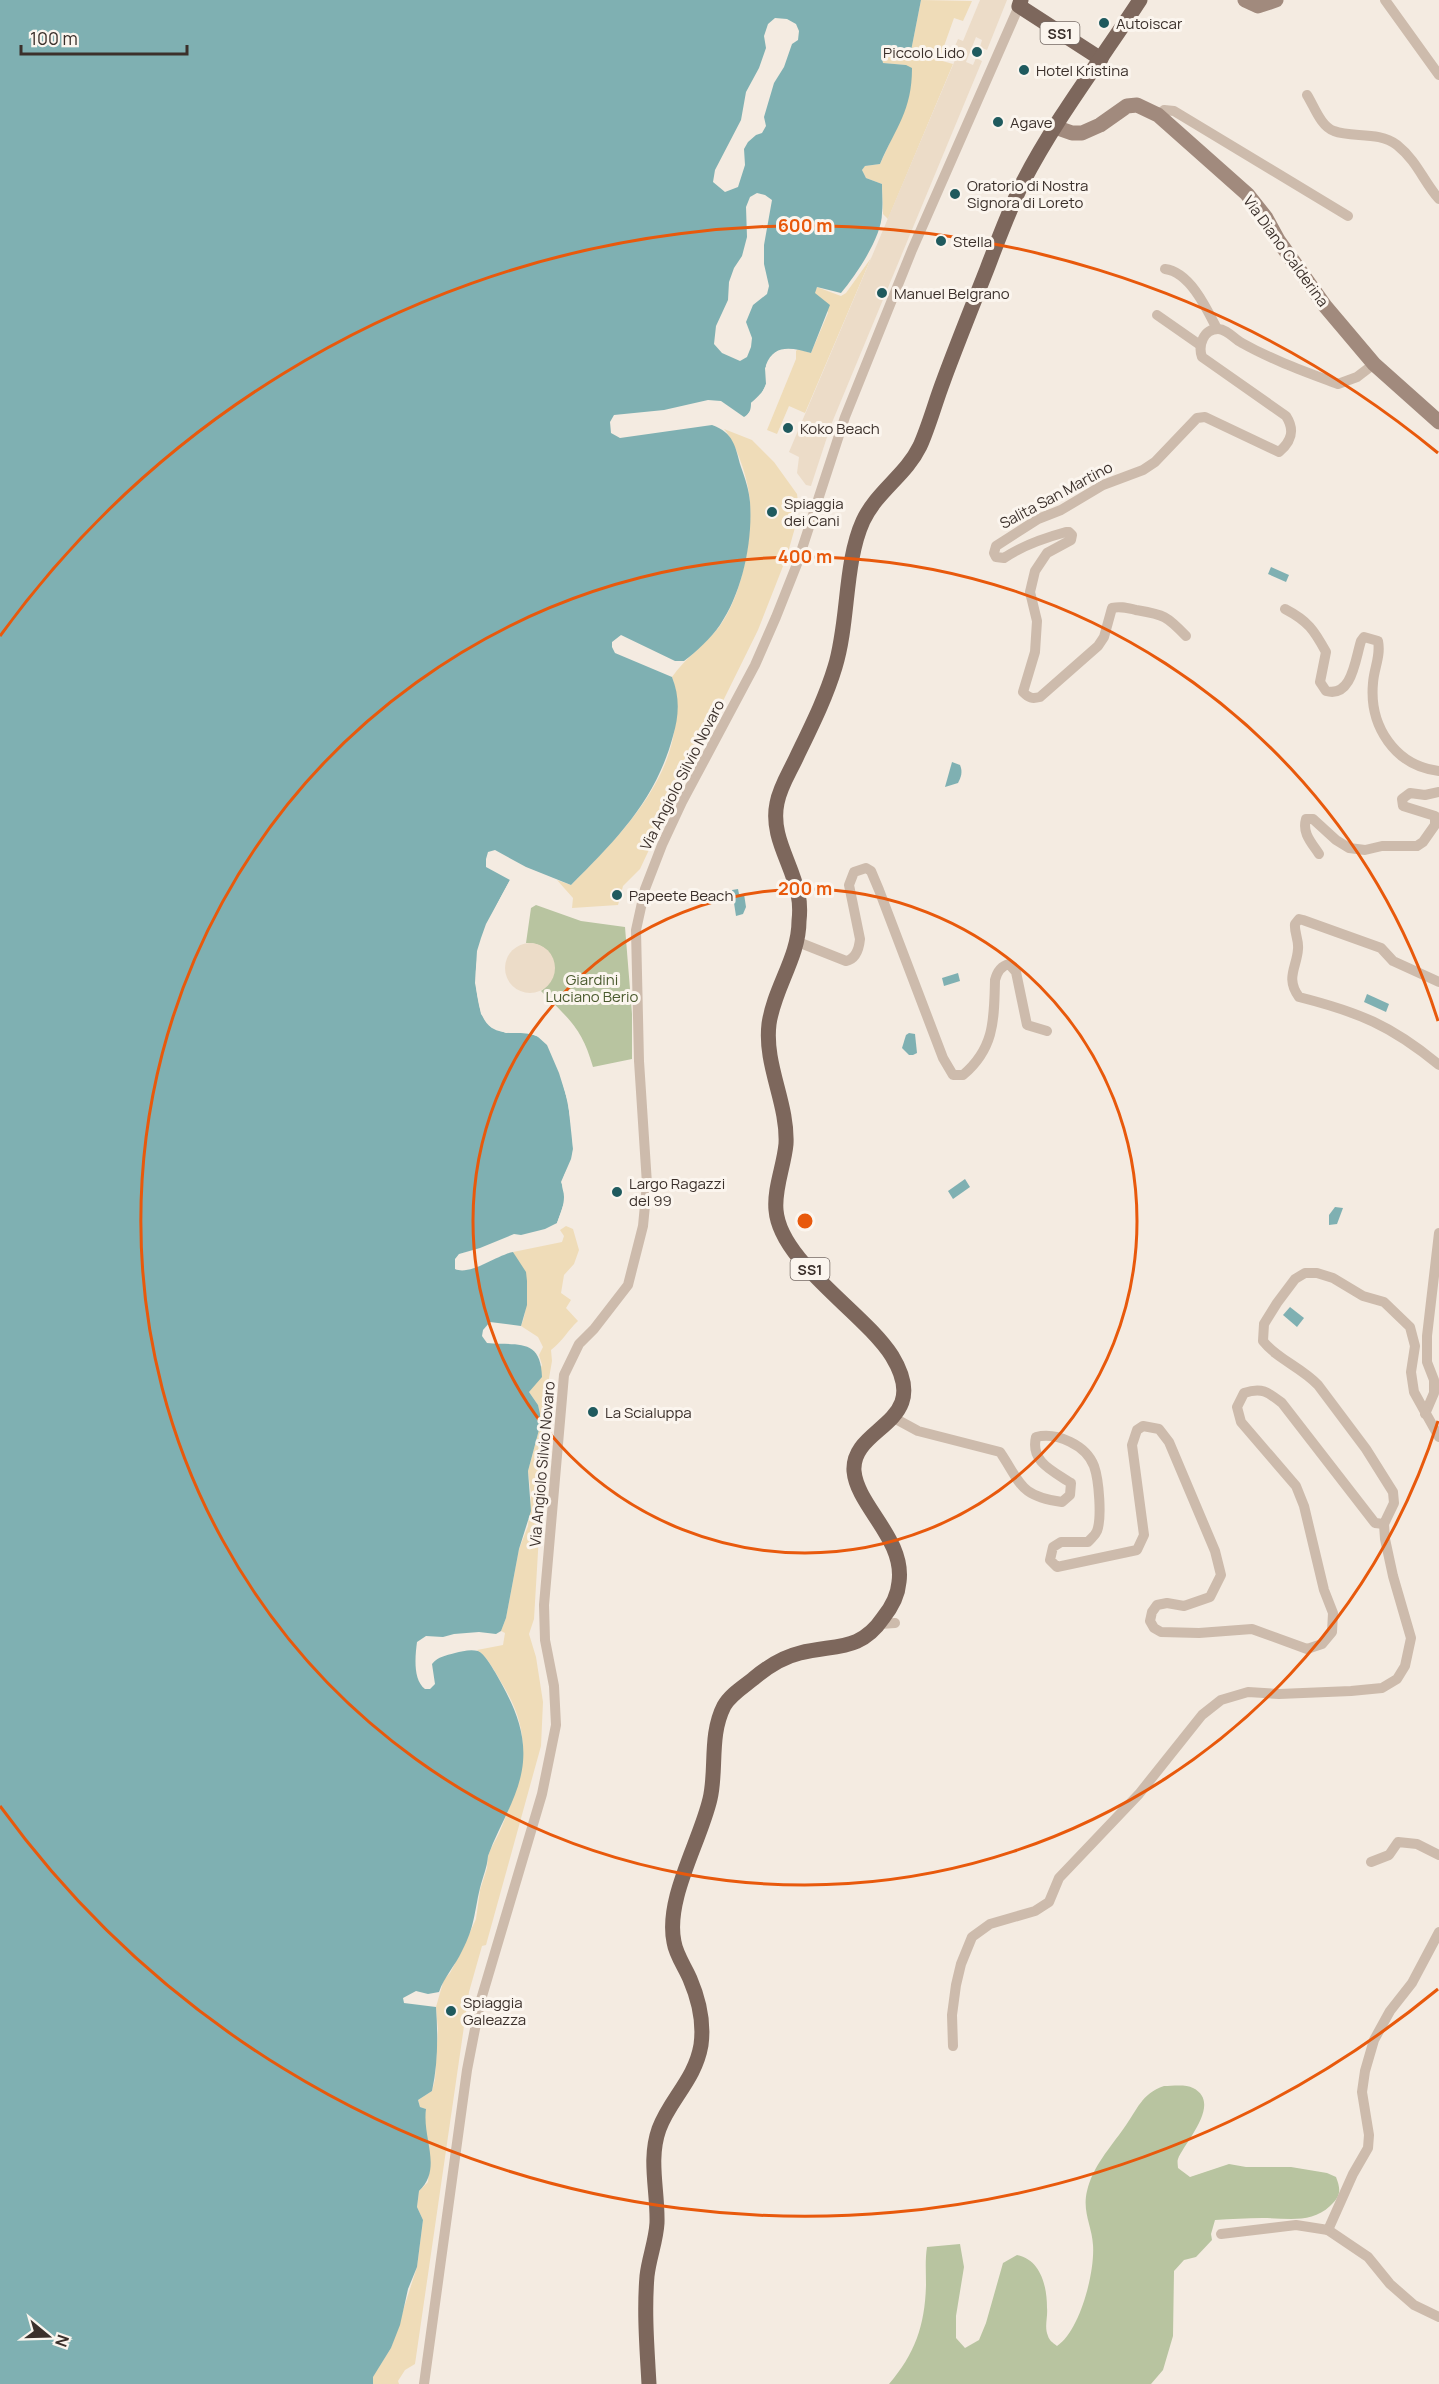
<svg xmlns="http://www.w3.org/2000/svg" width="1439" height="2384" viewBox="0 0 1439 2384" font-family="Manrope,sans-serif">
<style>
.green{fill:#b8c4a0}
.sand{fill:#efdcb8}
.plaza{fill:#ecdcc8}
.water{fill:#7fb0b2}
.pier{fill:#f4ebe1}
.lines{fill:none;stroke-linecap:round;stroke-linejoin:round}
.street{stroke:#cdbbac;stroke-width:10}
.secondary{stroke:#a18a7d;stroke-width:15}
.primary{stroke:#7d675c;stroke-width:15}
.ring{fill:none;stroke:#e8590c;stroke-width:3}
.poi-dot{fill:#1f5a5e;stroke:#fbf5ee;stroke-width:2}
.labels{text-anchor:middle;dominant-baseline:central;stroke-width:6;stroke-linejoin:round;paint-order:stroke}
.shield{fill:#fbf5ee;stroke:#756b66;stroke-width:1.5}
.shield-label{font-size:14px;font-weight:bold;fill:#3b302b}
.poi-label{font-size:15px;fill:#3b302b;stroke:#fbf5ee;text-anchor:start}
.street-label{font-size:15px;fill:#3b302b;stroke:#fbf5ee}
.park-label{font-size:15px;fill:#4a5a2e;stroke:#fbf5ee}
.centre{fill:#e8590c;stroke:#fbf5ee;stroke-width:3}
.ring-label{font-size:18px;text-anchor:middle;font-weight:bold;fill:#e8590c;stroke:#fbf5ee;stroke-width:6;stroke-linejoin:round;paint-order:stroke}
</style>
<rect width="100%" height="100%" fill="#f4ebe1"/>
<g class="green">
<path d="M536,905l45,16 44,6 7,87v45l-39,8c-11,-39 -24,-48 -52,-76 23,-16 14,-49 -15,-48l5,-35z"/>
<path d="M1164,2086c8,0 22,-2 29,2 30,15 -9,55 -15,71 -1,2 0,7 0,9l12,9 39,-13 17,3h45l36,6 9,4c5,13 5,19 -6,29 -19,18 -43,12 -68,12 -15,0 -31,1 -47,2l-4,14 1,6 -16,17 -12,3 -10,11 -1,65 -10,34 -12,14h-262c26,-30 36,-59 37,-99 0,-13 -1,-25 1,-38l33,-3 4,23 -8,49v22l9,10 14,-8 7,-17 17,-60 14,-8c24,5 30,31 30,53 1,9 -3,19 1,28 1,4 5,7 9,10 23,-15 38,-74 36,-101 -1,-19 -11,-33 -6,-54 6,-25 23,-43 37,-63 14,-19 17,-34 40,-42z"/>
</g>
<g class="sand">
<polygon points="921,0 972,1 963,21 954,18 939,60 953,64 888,219 883,214 882,184 866,178 862,170 865,166 880,164 897,127 906,65 883,63 882,58 884,54 910,56"/>
<polygon points="871,258 805,413 789,406 777,434 767,430 796,359 796,351 798,349 811,353 828,313 823,300 814,293 817,287 841,296 846,293"/>
<path d="M724,429l28,11 22,22 23,32 1,7 -7,21 5,2 -9,32 -29,74 -35,71 -10,2 -11,24 6,3 -23,43 -45,96 -17,17 -5,19 -46,3 1,-10 -16,-18 14,5c46,-47 103,-101 105,-172 0,-13 1,-24 -4,-36 13,-19 33,-32 47,-50 23,-30 33,-87 31,-125 -1,-20 -13,-58 -26,-73z"/>
<path d="M566,1226l7,3 6,21 -5,14 -10,11 -3,18 10,7 -5,8 12,13c-10,9 -16,21 -27,29l1,11 -4,23 -14,235 -5,15 7,23 7,45 -2,44 -55,199 -4,1 -13,46 -54,372 -10,6 -7,11 1,3h-26l-1,-6 19,-30 26,-81 6,-47 -6,-13 2,-16 9,-9 2,-25 -6,-34 2,-14 -6,-2 -2,-7 14,-9 3,-12 3,-49 -2,-23 8,-28 6,-6 10,-19 16,-35 4,-29 7,-22 1,-12c3,-9 8,-16 12,-25 22,-54 36,-90 4,-144 -8,-13 -15,-29 -27,-37l26,-5 2,-12 -4,-2 5,-13 13,-69 9,-23 3,-31 -3,-24 12,-45 -2,-21 -9,-13 13,-27 -3,-10 4,-8 -5,-10 -17,-11c10,-24 4,-51 -8,-74l49,-10 2,-6 -4,-6z"/>
</g>
<g class="plaza">
<polygon points="980,0 1007,0 987,50 980,47 982,40 976,37 966,62 973,65 976,58 982,61 831,425 811,486 806,485 797,473 799,457 789,452 958,53 953,51 958,39 963,41"/>
<circle cx="530" cy="968" r="25"/>
</g>
<g class="water">
<path d="M0,0h921l-11,56 -26,-2 -2,4 1,5 23,2 6,3c0,43 -16,59 -32,96l-15,2 -3,4 4,8 16,6c0,10 1,19 0,29 0,24 -26,62 -41,80l-24,-6 -2,6 15,12 -19,48c-18,-5 -37,-10 -45,12 -1,6 2,13 0,19 -2,8 -9,13 -15,19 0,6 -1,11 -7,14l-23,-16 -13,-1 -44,10 -50,5 -4,7 1,11 9,5 92,-13c22,8 23,21 29,42 4,11 8,23 9,35 3,40 -8,91 -30,123 -10,14 -23,26 -36,36h-9l-54,-26 -9,7v5l3,6 57,24c8,20 7,39 1,59 -17,64 -57,104 -102,149l-45,-18 -31,-17 -7,2 -2,7v8l24,13c-21,39 -41,75 -32,120 2,11 5,22 14,28 18,11 39,-3 55,16 15,19 30,92 25,115 -3,9 -9,15 -10,25 0,5 2,8 2,13 0,9 -4,18 -7,26l-12,6 -24,6 -7,-1 -34,14 -21,6 -4,5v10c15,7 42,-14 58,-17l13,20 1,9v24l-6,21 -31,-4 -7,8 -1,6 5,7c30,3 54,-6 55,34l-13,15 9,13 2,9v12l-12,45 3,40 -12,38 -13,69 -5,13 -5,3 -17,-2 -25,2 -11,3 -17,-1 -9,6c-2,15 -4,38 8,47h5l5,-5 -3,-20c7,-8 13,-8 23,-11 7,-2 16,-4 23,-2 7,3 13,15 17,21 16,28 31,56 28,90 -3,34 -24,63 -35,94 -1,12 -5,20 -8,32 -6,25 -5,38 -18,63 -7,15 -18,26 -23,41l-11,2 -12,-3 -13,7 1,5 32,4c2,28 2,57 -4,84l-14,9 2,7 6,2c-4,30 17,59 -7,82l-2,16 6,13 -6,47 -9,22 -8,36 -9,23 -18,29v7h-373z"/>
<polygon points="1271,567 1289,575 1286,582 1268,574"/>
<path d="M952,762l8,3c3,7 1,12 -2,18l-13,4z"/>
<polygon points="738,889 739,894 744,894 746,907 743,914 736,916 732,890"/>
<polygon points="958,973 960,981 944,986 942,978"/>
<polygon points="1367,994 1389,1004 1386,1012 1364,1002"/>
<polygon points="909,1033 915,1034 917,1053 913,1055 909,1055 902,1048 906,1035"/>
<polygon points="965,1179 970,1187 953,1199 948,1191"/>
<polygon points="1335,1207 1343,1208 1337,1224 1329,1225 1329,1215"/>
<polygon points="1290,1307 1304,1318 1297,1327 1283,1315"/>
</g>
<g class="pier">
<polygon points="775,18 787,19 796,24 799,31 798,40 792,44 784,67 774,83 764,117 766,126 762,133 756,135 748,142 744,149 745,165 738,187 725,192 713,182 715,170 741,120 746,92 759,68 766,48 764,36 768,24"/>
<polygon points="757,193 765,195 772,200 764,245 764,264 769,286 767,294 753,305 746,322 752,338 751,347 747,357 740,361 722,353 714,344 716,326 728,300 729,282 734,268 742,256 747,237 746,207 750,197"/>
<polygon points="783,350 786,350 796,352 782,351 773,360 768,368 769,385 763,397 754,404 753,411 750,417 743,420 751,410 751,403 761,395 766,384 765,368 774,357"/>
<polygon points="510,880 512,881 484,939 480,951 478,983 484,1013 493,1025 507,1030 530,1030 549,1042 566,1084 571,1102 576,1149 574,1160 564,1182 568,1193 567,1204 558,1226 557,1223 564,1203 565,1193 561,1182 571,1159 573,1149 568,1102 559,1073 547,1045 537,1036 524,1032 506,1033 491,1027 481,1014 475,983 477,951 481,938 486,924"/>
</g>
<g class="lines">
<g class="street">
<polyline points="1385,0 1439,75"/>
<path d="M1307,95c7,11 14,32 27,36 18,7 45,0 63,14 21,17 26,36 42,54"/>
<polyline points="1158,115 1164,110 1174,111 1348,216"/>
<path d="M1165,269c25,3 42,40 52,60"/>
<polyline points="1157,315 1200,345"/>
<path d="M1285,609c23,12 29,21 41,43l-6,30 6,9c26,7 29,-31 35,-50l3,-4 14,4c3,15 -4,27 -5,42 -4,43 22,83 66,88"/>
<path d="M1186,636c-20,-21 -22,-21 -50,-26 -9,-2 -15,-4 -24,-2l-8,29 -6,9 -58,51c-8,2 -11,1 -17,-5l12,-40 2,-31 -7,-29 5,-21 12,-18 24,-13 1,-5 -3,-3h-3c-22,6 -43,13 -62,26l-8,-1 -2,-4 2,-7 42,-27 23,-9 42,-25 40,-15 12,-8 42,-44 8,-1 74,35c13,-11 16,-22 7,-36l-84,-59c-4,-11 1,-28 16,-28 9,0 16,10 24,14 30,17 64,29 96,41l19,-7 17,-13"/>
<path d="M1319,854c-8,-12 -17,-21 -13,-35h7l23,21 13,8 16,2 17,-4h35l6,-4 12,-17v-9l-32,-10 -1,-7 8,-6 15,2 14,-3"/>
<path d="M798,942l48,19c10,-2 13,-12 14,-22l-11,-54 5,-13 12,-4 5,3 8,19 64,168 10,17h10c32,-27 31,-56 32,-95 2,-8 6,-14 14,-16l7,8 11,53 20,6"/>
<path d="M1439,982l-46,-21 -12,-13 -78,-28 -4,-1 -4,5c-1,8 4,16 3,25 -1,18 -13,29 1,48 59,15 92,28 140,68"/>
<polyline points="1425,1414 1434,1393 1434,1380 1427,1362 1427,1336 1439,1233"/>
<path d="M894,1418l24,13 82,21c21,31 19,44 62,50l8,-7 1,-12c-18,-12 -41,-21 -35,-46 21,-5 50,8 58,29 5,14 8,52 3,65 -2,5 -6,7 -9,11h-27l-8,5 -3,13 7,7 80,-17 7,-15 -12,-90 5,-15 6,-4 16,3 10,13 46,109 6,24 -11,22 -26,9 -17,-3 -10,2 -5,7 -2,9 4,7 7,4 38,1 53,-4 55,20 15,-5 10,-12 1,-19 -9,-23 -20,-84 -8,-20 -55,-64 -4,-15 7,-14c18,-6 24,-1 38,10l93,120 9,1 10,-21 -1,-11 -27,-43 -48,-64c-17,-18 -41,-26 -55,-44l1,-17 13,-21 18,-24 10,-6h12l16,5 30,18 21,6 26,25 5,19 -4,26 3,20 25,45"/>
<polyline points="880,1624 895,1623"/>
<polyline points="1371,1862 1389,1855 1398,1842 1417,1844 1439,1855"/>
<polyline points="953,2046 952,2015 956,1985 961,1964 972,1937 990,1924 1035,1911 1049,1902 1059,1878 1139,1794 1202,1715 1221,1700 1248,1692 1279,1694 1351,1691 1382,1688 1397,1679 1405,1666 1411,1638 1393,1576 1385,1539 1384,1524"/>
<polyline points="1328,2230 1368,2257 1390,2284 1414,2305 1439,2317"/>
<polyline points="1221,2234 1296,2225 1328,2230 1353,2174 1368,2148 1369,2135 1362,2092 1365,2071 1374,2040 1390,2011 1412,1983 1439,1932"/>
<polyline points="424,2384 467,2070 480,2003 542,1794 556,1725 554,1686 545,1640 544,1605 564,1375 579,1344 594,1329 628,1285 643,1226 647,1184 639,1061 636,930 645,889 662,845 682,802 755,665 776,617 797,564 845,417 912,250 1019,6"/>
</g>
<g class="secondary">
<polyline points="1245,0 1258,6 1276,0"/>
<polyline points="1055,127 1072,133 1082,133 1100,125 1127,106 1137,105 1158,115 1247,194 1266,218 1278,240 1325,306 1374,364 1439,422"/>
</g>
<g class="primary">
<polyline points="1021,0 1019,6 1101,59"/>
<path d="M649,2384c-2,-36 -5,-72 -2,-108 2,-18 9,-35 10,-53 1,-32 -9,-63 2,-94 11,-30 36,-49 42,-84 3,-22 -2,-45 -11,-66 -5,-12 -14,-24 -16,-37 -9,-43 26,-100 36,-143 7,-29 -1,-64 14,-93 6,-11 19,-19 29,-27 13,-11 30,-22 47,-26 35,-9 60,-1 83,-35 8,-10 15,-23 16,-36 6,-43 -42,-76 -45,-111 -3,-46 80,-46 38,-115 -28,-44 -112,-94 -116,-146 -2,-22 8,-44 10,-66 2,-41 -22,-79 -17,-120 5,-36 30,-67 30,-103 1,-9 1,-18 -1,-27 -6,-31 -28,-58 -21,-91 3,-17 14,-33 21,-49 14,-29 28,-57 37,-87 14,-45 9,-104 28,-146 14,-30 43,-46 57,-75 9,-20 15,-43 23,-64 14,-38 29,-75 44,-113 11,-29 22,-59 36,-87 33,-64 78,-122 117,-182"/>
</g>
</g>
<g class="ring">
<circle cx="805" cy="1221" r="332"/>
<path d="M1438 1421A664 664 0 1 1 1438 1021"/>
<path d="M1438 1989A995 995 0 0 1 0 1806M0 636A995 995 0 0 1 1438 453"/>
</g>
<g class="poi-dot">
<circle cx="1104" cy="23" r="6"/>
<circle cx="977" cy="52" r="6"/>
<circle cx="1024" cy="70" r="6"/>
<circle cx="998" cy="122" r="6"/>
<circle cx="955" cy="194" r="6"/>
<circle cx="941" cy="241" r="6"/>
<circle cx="882" cy="293" r="6"/>
<circle cx="788" cy="428" r="6"/>
<circle cx="772" cy="512" r="6"/>
<circle cx="617" cy="895" r="6"/>
<circle cx="617" cy="1192" r="6"/>
<circle cx="593" cy="1412" r="6"/>
<circle cx="451" cy="2011" r="6"/>
</g>
<g class="labels">
<g class="shield">
<rect x="1040.5" y="22" width="39" height="22" rx="4.5"/>
<rect x="790.5" y="1258" width="39" height="22" rx="4.5"/>
</g>
<g class="shield-label">
<text x="1060" y="33">SS1</text>
<text x="810" y="1269">SS1</text>
</g>
<g class="poi-label">
<text x="1116" y="23">Autoiscar</text>
<text x="965" y="52" text-anchor="end">Piccolo Lido</text>
<text x="1036" y="70">Hotel Kristina</text>
<text x="1010" y="122">Agave</text>
<text x="967" y="185">Oratorio di Nostra<tspan x="967" dy="17">Signora di Loreto</tspan></text>
<text x="953" y="241">Stella</text>
<text x="894" y="293">Manuel Belgrano</text>
<text x="800" y="428">Koko Beach</text>
<text x="784" y="503">Spiaggia<tspan x="784" dy="17">dei Cani</tspan></text>
<text x="629" y="895">Papeete Beach</text>
<text x="629" y="1183">Largo Ragazzi<tspan x="629" dy="17">del 99</tspan></text>
<text x="605" y="1412">La Scialuppa</text>
<text x="463" y="2002">Spiaggia<tspan x="463" dy="17">Galeazza</tspan></text>
</g>
<g class="street-label">
<text transform="translate(1286 251) rotate(54)">Via Diano Calderina</text>
<text transform="translate(1056 495) rotate(-28)">Salita San Martino</text>
<text transform="translate(682 775) rotate(-63)">Via Angiolo Silvio Novaro</text>
<text transform="translate(542 1464) rotate(-85)">Via Angiolo Silvio Novaro</text>
</g>
<g class="park-label">
<text x="592" y="979">Giardini<tspan x="592" dy="17">Luciano Berio</tspan></text>
</g>
</g>
<circle cx="805" cy="1221" r="9" class="centre"/>
<g class="ring-label">
<text x="805" y="232">600 m</text>
<text x="805" y="563">400 m</text>
<text x="805" y="895">200 m</text>
</g>
<g transform="translate(48 2336) rotate(109)" stroke="#fbf5ee" stroke-width="4.5" paint-order="stroke">
<path d="M0-4.5L10 22L0 15L-10 22Z" fill="#3b302b"/>
<text y="-9" font-size="16" font-weight="bold" text-anchor="middle" fill="#3b302b">N</text>
</g>
<path d="M21 45v9h166v-9" fill="none" stroke="#3b302b" stroke-width="3"/>
<text x="30" y="45" font-size="18" fill="#3b302b" stroke="#fbf5ee" stroke-width="4.5" paint-order="stroke">100 m</text>
</svg>
